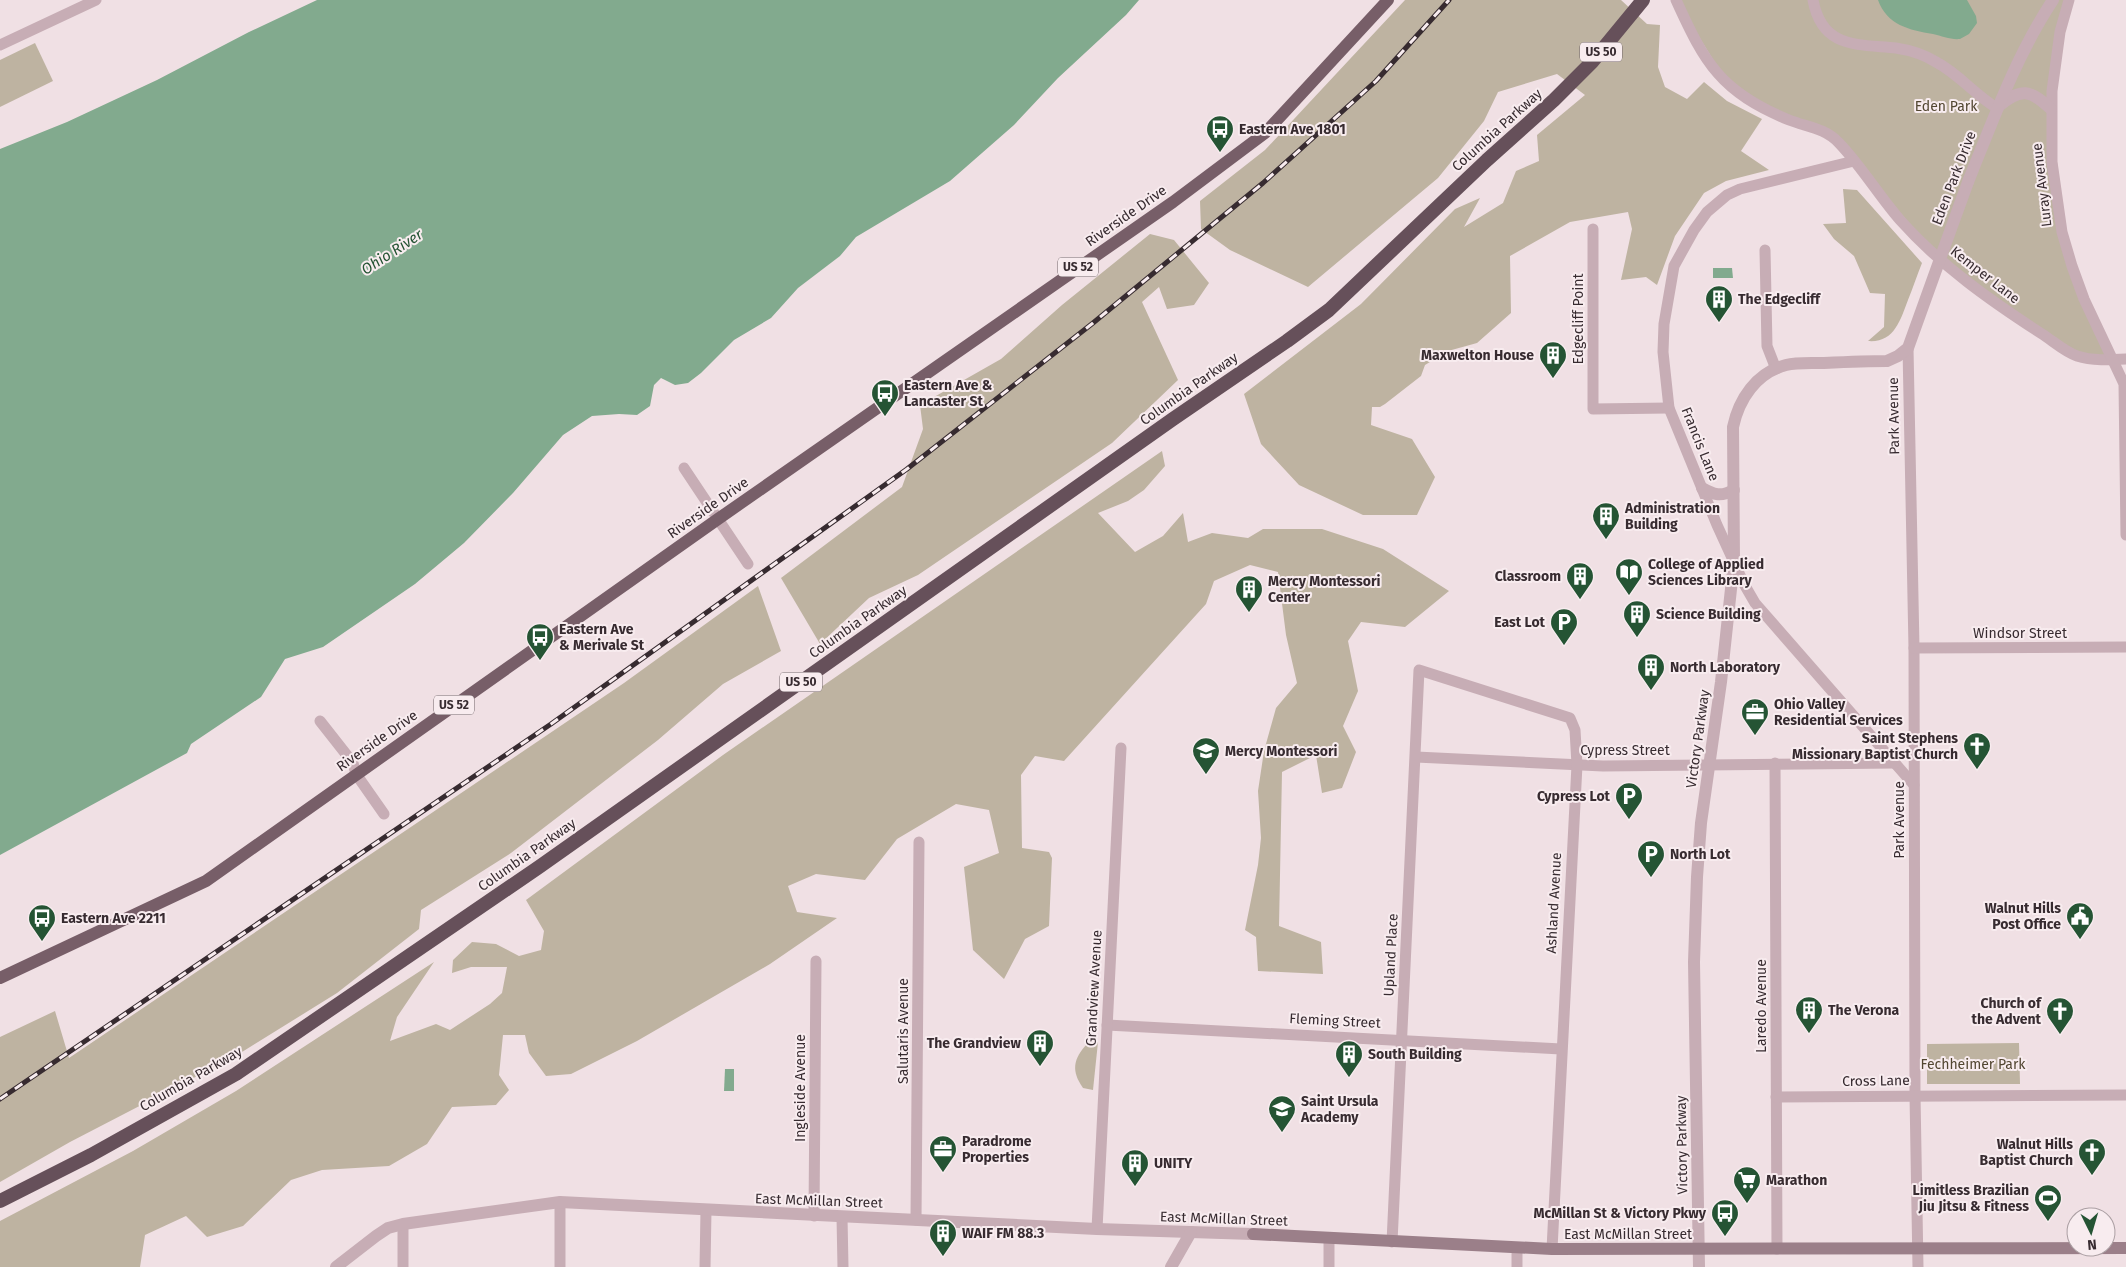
<svg xmlns="http://www.w3.org/2000/svg" width="2126" height="1267" viewBox="0 0 2126 1267" font-family="'Fira Sans',sans-serif">
<style>
.green{fill:#beb3a1}
.water{fill:#82aa8e}
.lines{fill:none;stroke-linecap:round;stroke-linejoin:round}
.minor{stroke:#c7adb5;stroke-width:11}
.tertiary{stroke:#c7adb5;stroke-width:12}
.secondary{stroke:#9b7f89;stroke-width:12}
.primary{stroke:#775e68;stroke-width:12}
.trunk{stroke:#66505a;stroke-width:14}
.rail-casing{stroke:#372b30;stroke-width:5}
.rail{stroke:#f8ecef;stroke-width:3;stroke-dasharray:9;stroke-linecap:butt}
.tertiary-bridge{stroke:#c7adb5;stroke-width:12}
.labels{text-anchor:middle;dominant-baseline:central;stroke-width:4;stroke-linejoin:round;paint-order:stroke}
.shield{fill:#f8ecef;stroke:#716569;stroke-width:1}
.shield-label{font-size:12px;font-weight:bold;fill:#372b30}
.park-label{font-size:14px;fill:#524631;stroke:#f8ecef}
.poi-label{font-size:14px;font-weight:bold;fill:#372b30;stroke:#f8ecef;text-anchor:start}
.street-label{font-size:14px;fill:#372b30;stroke:#f8ecef}
.water-label{font-size:15px;font-style:italic;fill:#255434;stroke:#f8ecef}
</style>
<rect width="100%" height="100%" fill="#f0e0e4"/>
<g class="green">
<polygon points="1405,0 1621,0 1647,24 1660,25 1658,67 1665,87 1687,99 1704,82 1727,101 1762,119 1741,151 1769,170 1726,181 1704,193 1675,236 1657,285 1646,277 1621,280 1632,229 1628,212 1570,222 1510,256 1511,313 1477,343 1448,351 1425,365 1421,376 1385,404 1380,407 1372,407 1371,425 1412,439 1435,477 1417,515 1363,515 1299,485 1261,444 1244,394 1361,304 1455,209 1480,198 1464,227 1503,203 1516,171 1539,161 1537,135 1585,95 1557,74 1498,92 1484,121 1438,178 1308,287 1230,250 1201,229 1200,201 1265,150"/>
<polygon points="1676,0 2069,0 2052,91 2062,232 2111,360 2076,356 1942,261 1839,143 1730,87"/>
<polygon points="35,43 53,81 0,107 0,60"/>
<path d="M1843,189l14,1 65,73c-5,12 -9,25 -14,37 -8,21 -14,43 -40,41l16,-14 1,-33 -15,-1 -16,-37 -20,-17 -11,-15 23,-1z"/>
<polygon points="1150,234 1174,240 1209,283 1194,305 1167,309 1159,287 1142,302 1178,380 1112,443 918,575 869,598 820,644 781,578 902,487 923,429 920,405 1001,359 1062,305"/>
<polygon points="1162,451 1165,466 1144,490 1128,501 1098,513 1135,552 1163,536 1183,513 1188,542 1212,533 1248,538 1263,529 1322,529 1383,549 1449,591 1405,627 1361,622 1348,641 1358,691 1343,726 1356,752 1342,788 1322,793 1316,755 1282,772 1279,926 1321,942 1323,974 1258,971 1256,937 1245,930 1258,865 1261,838 1258,791 1264,751 1276,708 1297,683 1286,635 1278,572 1250,565 1214,581 1206,604 1064,761 1035,756 1021,775 1022,848 1049,852 1052,858 1049,926 1025,939 1004,979 973,950 964,867 999,853 989,810 956,804 897,839 865,880 816,874 788,886 797,912 837,918 770,964 637,1041 571,1074 546,1076 529,1053 525,1035 503,1035 499,1075 509,1090 496,1105 452,1107 427,1144 389,1166 322,1170 291,1180 243,1226 207,1237 186,1216 145,1235 140,1267 0,1267 0,1221 133,1151 236,1091 434,962 397,1017 390,1041 436,1024 450,1030 490,1004 502,993 507,967 471,967 452,973 453,960 472,942 496,944 519,956 541,950 544,931 526,900 723,755"/>
<polygon points="758,586 781,651 723,684 658,740 511,853 421,910 419,929 337,993 234,1057 70,1142 0,1182 0,1037 55,1011 69,1058 624,683"/>
<path d="M1098,1042l-5,48 -10,-2c-12,-17 -10,-29 4,-44z"/>
<polygon points="2019,1043 2020,1084 1927,1084 1927,1044"/>
</g>
<g class="water">
<polygon points="317,0 1139,0 1126,15 1058,78 1014,125 950,181 856,237 840,256 798,288 771,318 734,340 701,373 688,383 675,385 661,378 654,385 650,406 637,415 619,414 592,416 563,435 513,493 464,543 415,584 323,647 285,659 261,697 191,744 187,753 0,855 0,149 67,122 157,80 249,32"/>
<path d="M1878,0h89l9,16 1,7 -8,11 -9,5c-9,1 -18,-3 -27,-5 -24,-4 -46,-9 -55,-34z"/>
<polygon points="1713,268 1732,268 1733,278 1713,278"/>
<polygon points="725,1069 734,1069 734,1091 724,1091"/>
</g>
<g class="lines">
<g class="minor">
<path d="M1676,0c29,64 45,92 113,120 18,7 36,8 50,23 23,24 40,53 61,77 41,46 91,81 142,114 11,7 23,18 35,22 15,5 33,4 49,3"/>
<path d="M1813,0c9,49 45,44 83,48 13,2 29,7 40,14 23,12 39,33 61,46"/>
<polyline points="2069,0 2060,32 2052,91 2052,162 2062,232 2072,266 2084,299 2124,384 2126,535"/>
<polyline points="0,45 96,0"/>
<polyline points="1854,161 1740,189 1727,195 1707,212 1694,230 1674,266 1664,324 1663,352 1669,408 1717,525 1744,584 1755,603 1914,785"/>
<polyline points="1593,229 1593,409 1669,408"/>
<polyline points="1765,250 1767,346 1776,369"/>
<polyline points="1908,348 1914,648 1915,1095 1918,1267"/>
<polyline points="684,468 748,564"/>
<polyline points="1914,648 2126,647"/>
<polyline points="320,721 353,763 356,774 384,814"/>
<polyline points="1416,757 1603,766 1895,763"/>
<polyline points="1775,763 1777,1249"/>
<polyline points="1107,1025 1561,1049"/>
<polyline points="1776,1097 2126,1095"/>
<polyline points="560,1202 560,1267"/>
<polyline points="814,1216 816,961"/>
<polyline points="842,1217 843,1267"/>
<polyline points="916,1220 919,842"/>
<polyline points="403,1224 403,1267"/>
<polyline points="1097,1229 1121,748"/>
<polyline points="1392,1242 1419,670 1570,718 1575,730 1577,765 1552,1249"/>
<polyline points="705,1267 706,1211"/>
<polyline points="1329,1267 1329,1238"/>
<polyline points="1517,1267 1517,1248"/>
</g>
<g class="tertiary">
<path d="M1999,106c22,-19 32,-16 52,3"/>
<path d="M1968,182c25,-62 48,-126 85,-182"/>
<path d="M1702,488c12,7 19,9 32,2"/>
<polyline points="336,1267 376,1236 388,1228 403,1224 560,1202 1097,1229 1253,1234"/>
<polyline points="1171,1267 1191,1232"/>
<path d="M1699,1267l-5,-305 3,-85 4,-54 20,-141 13,-121 -1,-134c6,-28 23,-54 53,-62 11,-3 26,-2 38,-2 21,-1 42,-2 63,-2l11,-5 10,-8 32,-89"/>
</g>
<polyline class="secondary" points="1253,1234 1552,1249 2126,1248"/>
<polyline class="primary" points="0,978 206,881 718,519 1173,202 1265,133 1388,0"/>
<polyline class="trunk" points="0,1201 91,1155 236,1074 539,867 1173,419 1287,341 1329,310 1487,160 1554,100 1592,62 1643,0"/>
<g class="rail-casing">
<polyline id="rail" points="0,1099 551,724 907,469 1093,323 1263,183 1376,81 1449,0"/>
</g>
<use href="#rail" class="rail"/>
<polyline class="tertiary-bridge" points="1940,259 1968,182"/>
</g>
<defs>
<g id="bus-pin" transform="scale(1.4375)"><path d="M0 17L-7.5 6A9.5 9.5 0 1 1 7.5 6Z" fill="#255434" stroke="#f8ecef"/><path d="M-5-6H5V4H4V6H2V4H-2V6H-4V4H-5ZM-3.5-4V0h7V-4ZM-3.5 1.2v1.5H-2V1.2ZM2 1.2v1.5H3.5V1.2Z" fill="#fff"/></g>
<g id="building-pin" transform="scale(1.4375)"><path d="M0 17L-7.5 6A9.5 9.5 0 1 1 7.5 6Z" fill="#255434" stroke="#f8ecef"/><path d="M-4-6H4V6H1V3H-1V6H-4ZM-2.5-4.3h1.7v1.8h-1.7ZM.8-4.3h1.7v1.8H.8ZM-2.5-1h1.7V.8h-1.7ZM.8-1h1.7V.8H.8Z" fill="#fff"/></g>
<g id="library-pin" transform="scale(1.4375)"><path d="M0 17L-7.5 6A9.5 9.5 0 1 1 7.5 6Z" fill="#255434" stroke="#f8ecef"/><path d="M-6-4Q-3-5.5-.7-3.5V5Q-3 3-6 4ZM6-4Q3-5.5 .7-3.5V5Q3 3 6 4Z" fill="#fff"/></g>
<g id="parking-pin" transform="scale(1.4375)"><path d="M0 17L-7.5 6A9.5 9.5 0 1 1 7.5 6Z" fill="#255434" stroke="#f8ecef"/><path d="M-3.5-5.5H1a3.5 3.5 0 0 1 0 7H-1V5.5H-3.5ZM-1-3.4V-.6H.8a1.4 1.4 0 0 0 0-2.8Z" fill="#fff"/></g>
<g id="office-pin" transform="scale(1.4375)"><path d="M0 17L-7.5 6A9.5 9.5 0 1 1 7.5 6Z" fill="#255434" stroke="#f8ecef"/><path d="M-6-3h4V-5.5h4V-3h4V5H-6ZM-1-4.5V-3h2v-1.5ZM-6 0V1H6V0Z" fill="#fff"/></g>
<g id="church-pin" transform="scale(1.4375)"><path d="M0 17L-7.5 6A9.5 9.5 0 1 1 7.5 6Z" fill="#255434" stroke="#f8ecef"/><path d="M-1.2-6h2.4v3.5h3.3v2.4h-3.3V6h-2.4V-.1h-3.3v-2.4h3.3Z" fill="#fff"/></g>
<g id="school-pin" transform="scale(1.4375)"><path d="M0 17L-7.5 6A9.5 9.5 0 1 1 7.5 6Z" fill="#255434" stroke="#f8ecef"/><path d="M0-5L7-2L0 1L-7-2ZM-4 1L0 2.5L4 1V4Q0 6-4 4Z" fill="#fff"/></g>
<g id="civic-pin" transform="scale(1.4375)"><path d="M0 17L-7.5 6A9.5 9.5 0 1 1 7.5 6Z" fill="#255434" stroke="#f8ecef"/><path d="M-.6-6.5H3V-4.5H.6V-3L4-1V1h2V6H-6V1h2V-1L-.6-3ZM-1.2 2.5V6h2.4V2.5Z" fill="#fff"/></g>
<g id="supermarket-pin" transform="scale(1.4375)"><path d="M0 17L-7.5 6A9.5 9.5 0 1 1 7.5 6Z" fill="#255434" stroke="#f8ecef"/><path d="M-6-5.5h2.5l.6 2H6L4.5 2H-2.5L-4.4-4H-6ZM-1.5 3.2a1.3 1.3 0 1 0 .1 0ZM3 3.2a1.3 1.3 0 1 0 .1 0Z" fill="#fff"/></g>
<g id="stadium-pin" transform="scale(1.4375)"><path d="M0 17L-7.5 6A9.5 9.5 0 1 1 7.5 6Z" fill="#255434" stroke="#f8ecef"/><path d="M0-5a6.5 5 0 1 0 0 10a6.5 5 0 1 0 0-10ZM-3.5-1.8h7v3.6h-7Z" fill="#fff"/></g>
</defs>
<g fill-rule="evenodd">
<use href="#bus-pin" x="1220" y="129"/>
<use href="#building-pin" x="1719" y="299"/>
<use href="#building-pin" x="1553" y="355"/>
<use href="#bus-pin" x="885" y="393"/>
<use href="#building-pin" x="1606" y="516"/>
<use href="#library-pin" x="1629" y="572"/>
<use href="#building-pin" x="1580" y="576"/>
<use href="#building-pin" x="1249" y="589"/>
<use href="#building-pin" x="1637" y="614"/>
<use href="#parking-pin" x="1564" y="622"/>
<use href="#bus-pin" x="540" y="637"/>
<use href="#building-pin" x="1651" y="667"/>
<use href="#office-pin" x="1755" y="712"/>
<use href="#church-pin" x="1977" y="746"/>
<use href="#school-pin" x="1206" y="751"/>
<use href="#parking-pin" x="1629" y="796"/>
<use href="#parking-pin" x="1651" y="854"/>
<use href="#civic-pin" x="2080" y="916"/>
<use href="#bus-pin" x="42" y="918"/>
<use href="#building-pin" x="1809" y="1010"/>
<use href="#church-pin" x="2060" y="1011"/>
<use href="#building-pin" x="1040" y="1043"/>
<use href="#building-pin" x="1349" y="1054"/>
<use href="#school-pin" x="1282" y="1109"/>
<use href="#office-pin" x="943" y="1149"/>
<use href="#church-pin" x="2092" y="1152"/>
<use href="#building-pin" x="1135" y="1163"/>
<use href="#supermarket-pin" x="1747" y="1180"/>
<use href="#stadium-pin" x="2048" y="1198"/>
<use href="#bus-pin" x="1725" y="1213"/>
<use href="#building-pin" x="943" y="1233"/>
</g>
<g class="labels">
<g class="shield">
<rect x="1580" y="42.5" width="42" height="19" rx="4"/>
<rect x="1058" y="257.5" width="40" height="19" rx="4"/>
<rect x="780" y="672.5" width="42" height="19" rx="4"/>
<rect x="434" y="695.5" width="40" height="19" rx="4"/>
</g>
<g class="shield-label">
<text x="1601" y="52">US 50</text>
<text x="1078" y="267">US 52</text>
<text x="801" y="682">US 50</text>
<text x="454" y="705">US 52</text>
</g>
<g class="park-label">
<text x="1946" y="106">Eden Park</text>
<text x="1973" y="1064">Fechheimer Park</text>
</g>
<g class="poi-label">
<text x="1239" y="129">Eastern Ave 1801</text>
<text x="1738" y="299">The Edgecliff</text>
<text x="1534" y="355" text-anchor="end">Maxwelton House</text>
<text x="904" y="385">Eastern Ave &amp;<tspan x="904" dy="16">Lancaster St</tspan></text>
<text x="1625" y="508">Administration<tspan x="1625" dy="16">Building</tspan></text>
<text x="1648" y="564">College of Applied<tspan x="1648" dy="16">Sciences Library</tspan></text>
<text x="1561" y="576" text-anchor="end">Classroom</text>
<text x="1268" y="581">Mercy Montessori<tspan x="1268" dy="16">Center</tspan></text>
<text x="1656" y="614">Science Building</text>
<text x="1545" y="622" text-anchor="end">East Lot</text>
<text x="559" y="629">Eastern Ave<tspan x="559" dy="16">&amp; Merivale St</tspan></text>
<text x="1670" y="667">North Laboratory</text>
<text x="1774" y="704">Ohio Valley<tspan x="1774" dy="16">Residential Services</tspan></text>
<text x="1958" y="738" text-anchor="end">Saint Stephens<tspan x="1958" dy="16">Missionary Baptist Church</tspan></text>
<text x="1225" y="751">Mercy Montessori</text>
<text x="1610" y="796" text-anchor="end">Cypress Lot</text>
<text x="1670" y="854">North Lot</text>
<text x="2061" y="908" text-anchor="end">Walnut Hills<tspan x="2061" dy="16">Post Office</tspan></text>
<text x="61" y="918">Eastern Ave 2211</text>
<text x="2041" y="1003" text-anchor="end">Church of<tspan x="2041" dy="16">the Advent</tspan></text>
<text x="1828" y="1010">The Verona</text>
<text x="1021" y="1043" text-anchor="end">The Grandview</text>
<text x="1368" y="1054">South Building</text>
<text x="1301" y="1101">Saint Ursula<tspan x="1301" dy="16">Academy</tspan></text>
<text x="962" y="1141">Paradrome<tspan x="962" dy="16">Properties</tspan></text>
<text x="2073" y="1144" text-anchor="end">Walnut Hills<tspan x="2073" dy="16">Baptist Church</tspan></text>
<text x="1154" y="1163">UNITY</text>
<text x="1766" y="1180">Marathon</text>
<text x="2029" y="1190" text-anchor="end">Limitless Brazilian<tspan x="2029" dy="16">Jiu Jitsu &amp; Fitness</tspan></text>
<text x="1706" y="1213" text-anchor="end">McMillan St &amp; Victory Pkwy</text>
<text x="962" y="1233">WAIF FM 88.3</text>
</g>
<g class="street-label">
<text transform="translate(1497 130) rotate(-42)">Columbia Parkway</text>
<text transform="translate(1954 178) rotate(-69)">Eden Park Drive</text>
<text transform="translate(2042 185) rotate(-97)">Luray Avenue</text>
<text transform="translate(1126 216) rotate(-35)">Riverside Drive</text>
<text transform="translate(1985 275) rotate(38)">Kemper Lane</text>
<text transform="translate(1578 319) rotate(-90)">Edgecliff Point</text>
<text transform="translate(1189 389) rotate(-35)">Columbia Parkway</text>
<text transform="translate(1894 416) rotate(-91)">Park Avenue</text>
<text transform="translate(1700 444) rotate(68)">Francis Lane</text>
<text transform="translate(708 508) rotate(-35)">Riverside Drive</text>
<text transform="translate(858 622) rotate(-35)">Columbia Parkway</text>
<text x="2020" y="633">Windsor Street</text>
<text transform="translate(1698 739) rotate(-82)">Victory Parkway</text>
<text transform="translate(377 741) rotate(-35)">Riverside Drive</text>
<text x="1625" y="750">Cypress Street</text>
<text transform="translate(1899 820) rotate(-90)">Park Avenue</text>
<text transform="translate(527 855) rotate(-35)">Columbia Parkway</text>
<text transform="translate(1554 903) rotate(-87)">Ashland Avenue</text>
<text transform="translate(1391 955) rotate(-87)">Upland Place</text>
<text transform="translate(1094 988) rotate(-87)">Grandview Avenue</text>
<text transform="translate(1761 1006) rotate(-90)">Laredo Avenue</text>
<text transform="translate(1335 1021) rotate(3)">Fleming Street</text>
<text transform="translate(903 1031) rotate(-90)">Salutaris Avenue</text>
<text transform="translate(191 1079) rotate(-30)">Columbia Parkway</text>
<text transform="translate(1876 1081) rotate(-1)">Cross Lane</text>
<text transform="translate(800 1088) rotate(-90)">Ingleside Avenue</text>
<text transform="translate(1682 1145) rotate(-91)">Victory Parkway</text>
<text transform="translate(819 1201) rotate(2)">East McMillan Street</text>
<text transform="translate(1224 1219) rotate(2)">East McMillan Street</text>
<text x="1628" y="1234">East McMillan Street</text>
</g>
<g class="water-label">
<text transform="translate(392 252) rotate(-33)">Ohio River</text>
</g>
</g>
<g transform="translate(2091 1232) rotate(175)"><circle r="24" fill="#f8ecef" stroke="#ab9fa3"/>
<path d="M0-4L9 19L0 12L-9 19Z" fill="#255434"/>
<text y="-8" font-size="14" font-weight="bold" text-anchor="middle" fill="#372b30">N</text>
</g>
</svg>
